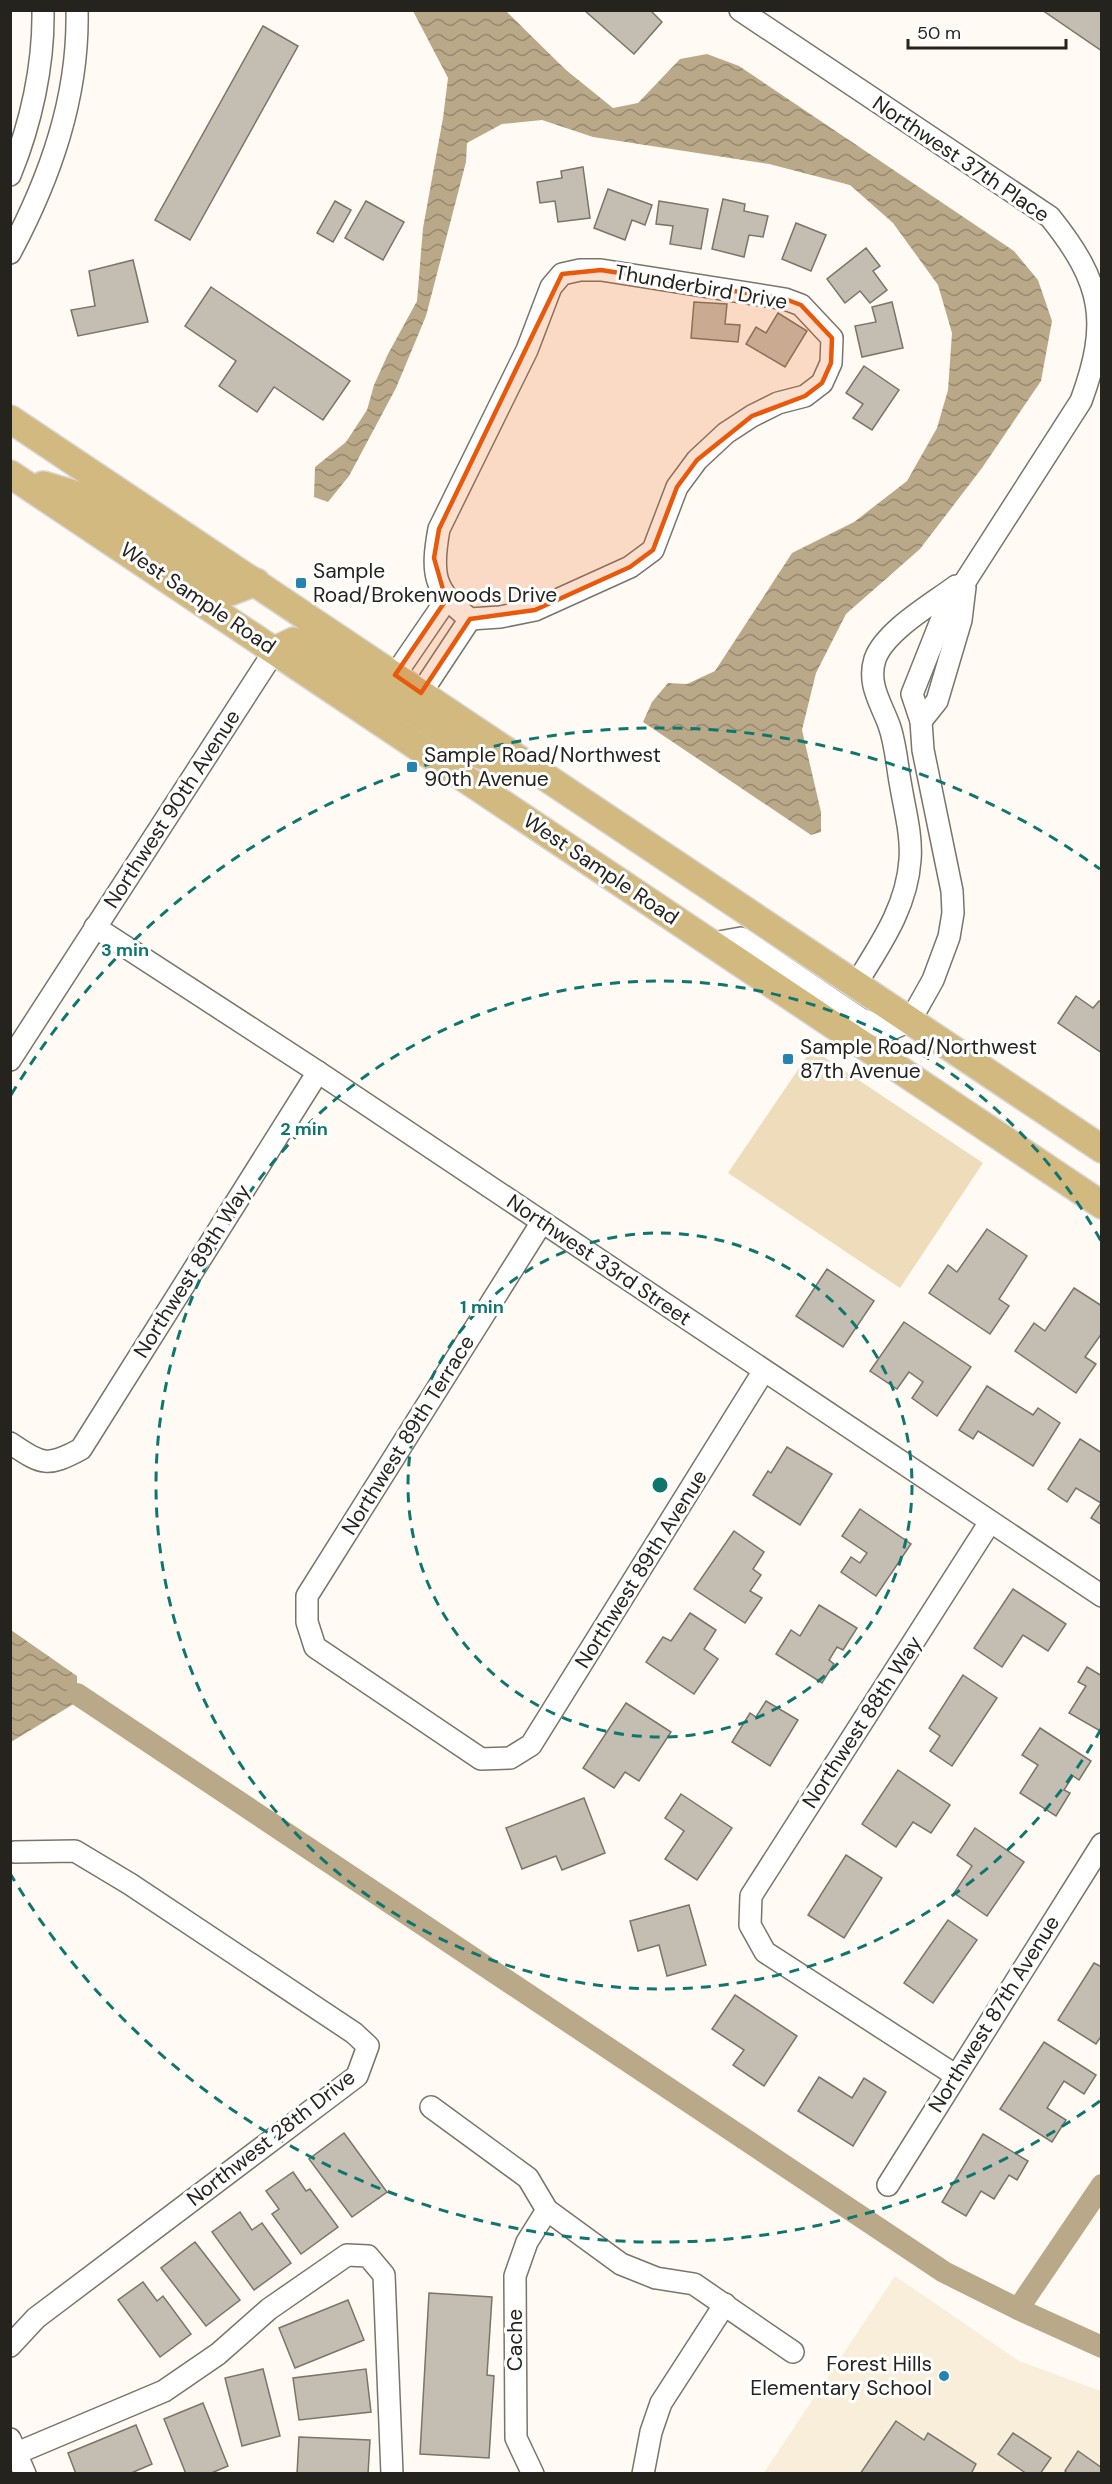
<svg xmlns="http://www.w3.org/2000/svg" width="1112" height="2484" viewBox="0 0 1112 2484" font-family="'DM Sans',sans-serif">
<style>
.built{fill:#f8eeda}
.green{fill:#eedcbb}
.water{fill:url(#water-waves)}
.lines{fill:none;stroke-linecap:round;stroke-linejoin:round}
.canal{stroke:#baa988;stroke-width:22}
.building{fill:#c4beb2;stroke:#7a7469;stroke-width:1.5}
.minor-casing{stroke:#7a756a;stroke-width:24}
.major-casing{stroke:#d8d7d6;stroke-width:30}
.minor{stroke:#fff;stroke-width:21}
.major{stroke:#d2b97f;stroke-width:27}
.marked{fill:#e8590c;fill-opacity:0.2;stroke:#e8590c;stroke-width:4.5;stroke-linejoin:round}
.ring{fill:none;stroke:#0f766e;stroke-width:3;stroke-dasharray:10 8}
.poi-dot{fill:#2484af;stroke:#fff;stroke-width:2}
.labels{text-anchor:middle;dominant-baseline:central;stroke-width:6;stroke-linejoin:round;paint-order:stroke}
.street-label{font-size:21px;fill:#25231e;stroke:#fff}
.poi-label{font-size:21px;fill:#25231e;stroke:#fff;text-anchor:start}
.centre{fill:#0f766e;stroke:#fff;stroke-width:3}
.ring-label{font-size:18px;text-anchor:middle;font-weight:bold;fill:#0f766e;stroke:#fff;stroke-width:6;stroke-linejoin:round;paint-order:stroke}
</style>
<defs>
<pattern id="water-waves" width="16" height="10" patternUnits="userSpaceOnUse" patternTransform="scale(1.5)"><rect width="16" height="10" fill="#baa988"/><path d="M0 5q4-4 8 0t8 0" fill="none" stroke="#97896f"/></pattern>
</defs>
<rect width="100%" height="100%" fill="#fffbf4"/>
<polygon class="built" points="895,2276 1019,2361 1101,2391 1101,2473 763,2474"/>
<polygon class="green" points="812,1049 983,1163 900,1288 728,1173"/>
<g class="water">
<polygon points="413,11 506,11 566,70 613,108 638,103 680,59 707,54 739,66 1014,251 1038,280 1052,321 1041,381 982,468 920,549 846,614 816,673 802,730 821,812 821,832 811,835 643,722 652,702 668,683 687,684 715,671 792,553 854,522 907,481 937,428 948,390 952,333 938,285 893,223 850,185 769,164 593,137 542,120 502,124 467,143 466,162 426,316 396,388 349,476 328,502 314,497 315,467 346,442 367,410 374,385 388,354 417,301 423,228 443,118 448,78"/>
<polygon points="11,1630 77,1676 77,1702 11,1742"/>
</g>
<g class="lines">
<g class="canal">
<polyline points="77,1694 944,2272 1018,2309 1102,2347"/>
<polyline points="1018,2309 1102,2185"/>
</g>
</g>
<g class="building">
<polygon points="584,10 650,10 662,22 634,54"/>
<polygon points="1042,10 1102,10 1102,51"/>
<polygon points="263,26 298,46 190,240 155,220"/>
<polygon points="583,167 590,218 558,222 555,201 540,203 537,182 562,178 561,171"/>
<polygon points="608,189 652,205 645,225 632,220 625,240 594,228"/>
<polygon points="723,199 745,204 744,211 768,216 763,237 749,235 744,257 712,249"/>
<polygon points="335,201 351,210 333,242 317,233"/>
<polygon points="366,201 404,222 383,260 345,238"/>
<polygon points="659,201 708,209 701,249 670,244 673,226 656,224"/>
<polygon points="796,223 826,235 811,271 782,259"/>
<polygon points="866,248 880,266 873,271 887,290 870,303 860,291 845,303 827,279"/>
<polygon points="133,260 148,322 78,336 71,310 95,306 89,271"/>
<polygon points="211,287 350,381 323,420 274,387 257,412 219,386 236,361 185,326"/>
<polygon points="694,302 727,304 725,324 740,325 738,342 691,338"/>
<polygon points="892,302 903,348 862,357 855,326 876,322 872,307"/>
<polygon points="778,313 807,331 785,367 746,344 756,327 766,333"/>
<polygon points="864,366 899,390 872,430 853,418 863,404 846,393"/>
<polygon points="1076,996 1093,1008 1099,1001 1102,1003 1102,1053 1058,1023"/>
<polygon points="987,1229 1027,1256 999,1299 1009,1306 990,1334 929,1293 948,1265 957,1272"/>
<polygon points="827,1269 874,1301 843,1347 796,1316"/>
<polygon points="1074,1288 1102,1306 1102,1333 1085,1357 1096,1364 1076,1393 1015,1351 1034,1323 1045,1331"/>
<polygon points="904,1322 971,1367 937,1416 912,1398 923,1382 909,1372 897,1389 870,1371"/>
<polygon points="987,1386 1033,1415 1038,1408 1060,1423 1033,1466 978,1431 973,1439 959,1430"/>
<polygon points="1080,1439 1102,1453 1102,1525 1091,1518 1101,1503 1076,1488 1067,1502 1048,1489"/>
<polygon points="787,1447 832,1474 800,1525 753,1495 768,1471 771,1473"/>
<polygon points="860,1509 911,1544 876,1596 841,1572 851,1557 860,1563 867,1553 842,1536"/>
<polygon points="734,1531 764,1552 753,1569 761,1575 750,1591 762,1598 745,1623 694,1589"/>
<polygon points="1013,1589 1066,1624 1048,1651 1023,1635 1002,1667 974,1648"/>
<polygon points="819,1605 857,1628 843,1650 837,1647 829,1660 834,1664 822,1683 776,1654 791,1630 800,1636"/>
<polygon points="690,1613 716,1630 704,1649 718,1659 694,1694 646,1662 663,1637 671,1641"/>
<polygon points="1087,1667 1102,1676 1102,1732 1069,1713 1086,1686 1078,1682"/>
<polygon points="963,1675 997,1698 952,1766 930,1751 940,1736 929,1728"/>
<polygon points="766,1701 798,1720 770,1766 732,1742 750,1713 756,1717"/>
<polygon points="626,1703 671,1732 639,1781 625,1772 614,1788 583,1768"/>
<polygon points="1040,1728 1091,1761 1079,1780 1073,1776 1064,1790 1070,1793 1056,1816 1020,1793 1038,1765 1022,1755"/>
<polygon points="898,1770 950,1805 931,1833 913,1822 896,1847 862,1824"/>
<polygon points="681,1794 732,1828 697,1880 665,1859 684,1831 665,1818"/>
<polygon points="584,1798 605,1853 562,1870 556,1856 522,1869 506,1828"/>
<polygon points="975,1828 1024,1862 987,1916 954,1893 972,1866 957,1855"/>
<polygon points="846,1855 882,1878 844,1938 808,1915"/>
<polygon points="689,1905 706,1965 667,1976 659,1945 638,1951 630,1921"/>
<polygon points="948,1920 977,1940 933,2003 904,1983"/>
<polygon points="1094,1963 1102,1967 1102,2035 1096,2044 1058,2020"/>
<polygon points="735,1995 797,2036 764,2086 733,2065 744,2050 712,2029"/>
<polygon points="1044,2042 1096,2075 1084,2094 1064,2081 1047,2108 1066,2120 1052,2142 1000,2109"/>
<polygon points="819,2077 852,2098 864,2078 886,2092 853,2146 798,2111"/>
<polygon points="344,2133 387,2192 352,2217 309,2159"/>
<polygon points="983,2134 1028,2161 1017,2180 1009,2175 994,2199 981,2191 966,2216 942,2202"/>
<polygon points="293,2172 306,2191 310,2189 338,2227 301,2254 272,2214 279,2209 266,2191"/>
<polygon points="240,2212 252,2230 262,2223 291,2263 254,2290 212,2232"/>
<polygon points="195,2242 240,2300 206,2326 161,2268"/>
<polygon points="143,2282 157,2301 163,2296 191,2334 160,2357 118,2300"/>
<polygon points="429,2293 492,2297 487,2375 494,2376 489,2458 420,2454"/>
<polygon points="348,2300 364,2340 295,2368 279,2328"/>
<polygon points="263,2369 280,2436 242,2446 225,2378"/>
<polygon points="366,2369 371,2412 299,2420 293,2378"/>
<polygon points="203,2403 228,2466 209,2474 186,2474 164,2419"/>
<polygon points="896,2421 924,2440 928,2433 976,2464 972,2472 975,2474 860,2474"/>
<polygon points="136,2425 152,2464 129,2474 76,2474 68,2453"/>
<polygon points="1013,2433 1051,2458 1040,2474 1027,2474 998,2454"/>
<polygon points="299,2437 370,2440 368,2474 297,2474"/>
<polygon points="1078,2451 1102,2468 1102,2474 1068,2474 1065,2471"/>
</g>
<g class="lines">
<g class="minor-casing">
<g id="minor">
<path d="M10,175c21,-51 34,-110 33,-165"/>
<path d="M10,253c40,-75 69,-156 67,-243"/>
<path d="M580,270h21l184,29 16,6 31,33 -1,25 -9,20 -17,13 -27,7 -26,13 -26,17 -29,27 -20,27 -24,63 -23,17 -95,43 -35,7 -30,2c-37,-28 -39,-46 -31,-90l88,-179 24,-63 11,-13z"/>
<polyline points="395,675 447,599"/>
<polyline points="421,693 470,619"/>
<polyline points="921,721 937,701 961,620 965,587"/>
<polyline points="95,927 318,1072 1102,1596"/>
<path d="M713,943l28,-5 120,81 28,11 21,-9 23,-41 16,-43 4,-24 -1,-22 -29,-141 -2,-29 -9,-27 31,-78 138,-215c29,-79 22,-118 -31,-184l-310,-207"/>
<path d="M856,984c24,-39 51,-77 54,-124 2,-24 -5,-49 -9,-73 -4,-20 -5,-43 -12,-62 -8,-22 -22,-41 -14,-66 10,-28 57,-55 81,-73"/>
<polyline points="10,1060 275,650"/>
<polyline points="542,1222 307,1596 307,1622 315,1647 481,1759 510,1758 531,1745 763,1372"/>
<path d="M10,1443c32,21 36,25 71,6l237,-377"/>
<polyline points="955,2075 765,1952 750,1925 751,1896 990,1522"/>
<polyline points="431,2107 528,2178 547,2210 621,2264 656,2278 694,2284 793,2352"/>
<polyline points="888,2185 1102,1844"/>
<polyline points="10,2346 36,2318 357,2076 368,2046 354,2033 130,1884 75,1851 15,1852"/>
<polyline points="10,2439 25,2474"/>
<polyline points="17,2453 164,2391 218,2354 269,2309 347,2255 368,2256 384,2275 392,2474"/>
<polyline points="533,2474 516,2438 515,2276 527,2242 547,2210"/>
<polyline points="643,2474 651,2432 661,2403 725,2304"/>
</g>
</g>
<g class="major-casing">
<g id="major">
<polyline points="10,419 1102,1149"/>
<polyline points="10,474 1102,1205"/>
<polyline points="43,485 80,496 206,580 230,592 256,582"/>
<polyline points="275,650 294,641 316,647 477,754 508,763"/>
</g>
</g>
<use href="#minor" class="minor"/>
<use href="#major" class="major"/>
</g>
<path class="marked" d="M601,270l184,29 16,6 31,33 -1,25 -9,20 -17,13 -53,20 -55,44 -20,27 -24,63 -23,17 -95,43 -65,9 -49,74 -26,-18 51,-75 -12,-42 5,-29 123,-255z"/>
<g class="ring">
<circle cx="660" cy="1485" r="252"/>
<path d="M1101 1729A504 504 0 1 1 1101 1241"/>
<path d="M1100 2101A757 757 0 0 1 11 1875M11 1095A757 757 0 0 1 1100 869"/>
</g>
<g class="poi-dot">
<rect x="295" y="577" width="12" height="12" rx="3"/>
<rect x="406" y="761" width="12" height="12" rx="3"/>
<rect x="782" y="1053" width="12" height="12" rx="3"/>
<circle cx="944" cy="2376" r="6"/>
</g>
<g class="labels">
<g class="street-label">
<text transform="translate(961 159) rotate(34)">Northwest 37th Place</text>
<text transform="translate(701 287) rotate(10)">Thunderbird Drive</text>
<text transform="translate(198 598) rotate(34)">West Sample Road</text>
<text transform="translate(172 809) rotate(-57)">Northwest 90th Avenue</text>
<text transform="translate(601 869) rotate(34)">West Sample Road</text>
<text transform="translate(599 1260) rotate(34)">Northwest 33rd Street</text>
<text transform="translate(192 1271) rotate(-58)">Northwest 89th Way</text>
<text transform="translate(408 1435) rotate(-58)">Northwest 89th Terrace</text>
<text transform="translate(641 1569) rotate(-58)">Northwest 89th Avenue</text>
<text transform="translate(862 1722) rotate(-57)">Northwest 88th Way</text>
<text transform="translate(994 2014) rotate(-58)">Northwest 87th Avenue</text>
<text transform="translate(271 2138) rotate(-38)">Northwest 28th Drive</text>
<text transform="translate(515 2340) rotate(-90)">Cache</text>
</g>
<g class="poi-label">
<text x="313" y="571">Sample<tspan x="313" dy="24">Road/Brokenwoods Drive</tspan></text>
<text x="424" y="755">Sample Road/Northwest<tspan x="424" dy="24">90th Avenue</tspan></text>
<text x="800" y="1047">Sample Road/Northwest<tspan x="800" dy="24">87th Avenue</tspan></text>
<text x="932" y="2364" text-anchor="end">Forest Hills<tspan x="932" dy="24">Elementary School</tspan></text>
</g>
</g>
<circle cx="660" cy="1485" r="9" class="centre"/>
<g class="ring-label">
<text x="125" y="956">3 min</text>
<text x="304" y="1135">2 min</text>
<text x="482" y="1313">1 min</text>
</g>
<rect width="1112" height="2484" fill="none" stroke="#25231e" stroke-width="24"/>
<path d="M908 39v9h158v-9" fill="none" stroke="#25231e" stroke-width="3"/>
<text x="917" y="39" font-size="18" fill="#25231e" stroke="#ffffff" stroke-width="4.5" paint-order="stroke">50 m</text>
</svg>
